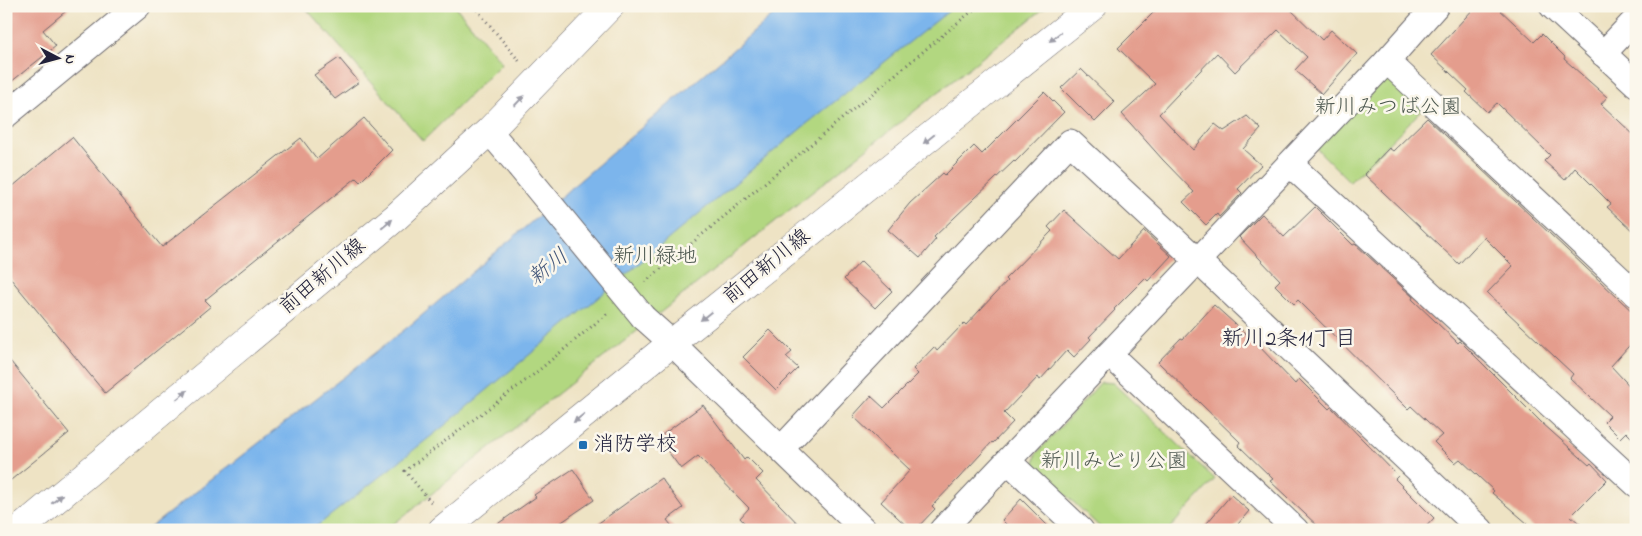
<svg xmlns="http://www.w3.org/2000/svg" width="1642" height="536" viewBox="0 0 1642 536" font-family="'Indie Flower','Klee One',sans-serif">
<style>
.green{fill:#b2d780;stroke:#6a7c5e}
.water{fill:#7bb5ec;stroke:#4e6c94}
.building{fill:#e49d8d}
.lines{fill:none;stroke-linecap:round;stroke-linejoin:round}
.minor-casing{stroke:#69666b;stroke-width:27}
.primary-casing{stroke:#69666b;stroke-width:29}
.path{stroke:#69666b;stroke-width:3;stroke-dasharray:1 4;stroke-linecap:butt}
.minor{stroke:#fff;stroke-width:25}
.primary{stroke:#fff;stroke-width:28}
.minor-bridge-casing{stroke:#69666b;stroke-width:27;stroke-linecap:butt}
.minor-bridge{stroke:#fff;stroke-width:25}
.oneway{fill:#9c9ca7}
.poi-dot{fill:#1f6fb2;stroke:#fbf7ec;stroke-width:2}
.labels{text-anchor:middle;dominant-baseline:central;stroke-width:5;stroke-linejoin:round;paint-order:stroke}
.park-label{font-size:21px;fill:#4d5850;stroke:#fbf7ec}
.street-label{font-size:21px;fill:#22223b;stroke:#fbf7ec}
.poi-label{font-size:21px;fill:#22223b;stroke:#fbf7ec;text-anchor:start}
.water-label{font-size:22px;font-style:italic;fill:#415579;stroke:#fbf7ec}
.neighbourhood-label{font-size:22px;fill:#22223b;stroke:#fbf7ec}
</style>
<rect width="100%" height="100%" fill="#fbf7ec"/>
<filter id="ink" filterUnits="userSpaceOnUse"><feTurbulence type="fractalNoise" baseFrequency=".02" numOctaves="2"/><feDisplacementMap in="SourceGraphic" scale="10" xChannelSelector="R" yChannelSelector="G"/><feConvolveMatrix kernelMatrix="1 2 1 2 8 2 1 2 1" color-interpolation-filters="sRGB"/></filter>
<filter id="wash" filterUnits="userSpaceOnUse"><feTurbulence type="fractalNoise" baseFrequency=".0096" numOctaves="4" result="noise"/><feDisplacementMap in="SourceGraphic" scale="20" xChannelSelector="R" yChannelSelector="G"/><feGaussianBlur stdDeviation="1.12" result="paint"/><feColorMatrix in="noise" values="0 0 0 0 0 0 0 0 0 0 0 0 0 0 0 0 0 1.4 0 .05"/><feComposite in="paint" operator="in"/></filter>
<g filter="url(#wash)">
<rect width="100%" height="100%" fill="#eee3c4"/>
<g class="green">
<polygon points="304,6 455,6 502,63 423,141"/>
<polygon points="904,6 1047,6 386,530 248,530"/>
<polygon points="1387,70 1425,107 1350,182 1315,147"/>
<polygon points="1101,382 1113,383 1215,479 1168,530 1103,530 1034,465 1036,454"/>
</g>
<polygon class="water" points="784,6 955,6 804,126 444,426 312,530 147,530 413,323"/>
<g id="blocks">
<g class="building">
<polygon points="6,6 72,6 43,30 56,46 6,86"/>
<polygon points="1160,6 1287,6 1322,40 1331,30 1357,54 1322,94 1295,70 1307,57 1278,30 1235,72 1217,53 1159,114 1193,150 1215,124 1224,131 1247,116 1261,129 1243,149 1261,165 1238,189 1242,193 1219,217 1217,214 1206,225 1183,202 1194,192 1163,160 1122,114 1155,84 1118,48"/>
<polygon points="1476,6 1496,6 1534,42 1542,34 1565,57 1564,59 1607,97 1601,104 1636,137 1636,234 1607,207 1611,204 1575,168 1565,180 1544,161 1550,155 1497,103 1487,112 1466,92 1468,90 1431,55"/>
<polygon points="339,58 359,82 335,99 314,75"/>
<polygon points="1081,69 1115,102 1095,122 1061,88"/>
<polygon points="1044,92 1064,112 1015,162 1014,161 934,237 936,239 920,258 888,230 910,203 943,173 945,175 974,146 982,154"/>
<polygon points="364,118 392,150 360,182 356,178 205,300 211,306 105,393 6,273 6,192 72,137 162,247 301,138 317,159"/>
<polygon points="1427,118 1636,315 1636,338 1611,366 1636,393 1636,442 1626,432 1620,438 1604,422 1610,416 1570,378 1573,374 1487,293 1513,266 1484,237 1459,264 1364,174 1389,148 1393,151"/>
<polygon points="1315,207 1353,245 1355,244 1413,297 1412,299 1458,343 1460,341 1542,423 1589,465 1591,463 1607,480 1571,516 1587,530 1535,530 1492,493 1494,491 1460,459 1455,463 1434,442 1442,435 1411,406 1408,409 1298,300 1294,304 1275,285 1280,280 1239,237 1262,214 1284,237"/>
<polygon points="1064,210 1118,259 1144,231 1171,256 1148,281 1145,278 1114,309 1115,310 1089,337 1091,339 1074,357 1067,350 1040,380 1038,377 1004,413 1013,422 993,443 992,442 958,479 932,506 935,509 915,530 911,530 881,502 910,470 853,416 871,396 884,408 918,374 913,369 934,347 937,351 964,323 966,325 1007,281 1005,279 1052,231 1048,227"/>
<polygon points="861,261 892,291 875,308 844,279"/>
<polygon points="1214,305 1256,343 1295,384 1299,379 1329,409 1331,407 1398,476 1395,479 1434,518 1423,530 1322,530 1270,481 1273,479 1238,445 1240,442 1158,362 1181,338 1183,339"/>
<polygon points="770,330 792,352 786,357 798,368 776,390 743,357"/>
<polygon points="6,356 69,433 6,484"/>
<polygon points="703,405 744,460 747,457 763,473 756,480 804,530 751,530 740,518 749,508 698,456 681,469 658,438"/>
<polygon points="573,469 594,500 550,530 489,530 536,497 534,495"/>
<polygon points="661,478 683,508 667,520 675,530 589,530"/>
<polygon points="1231,495 1249,511 1233,530 1201,530"/>
<polygon points="1021,499 1052,530 1012,530 1002,520"/>
</g>
</g>
</g>
<g filter="url(#ink)">
<use href="#blocks" fill-opacity="0" stroke="#69666b" stroke-width="1"/>
<g class="lines">
<g class="minor-casing">
<g id="minor">
<polyline points="1552,6 1636,84"/>
<polyline points="1603,54 1636,19"/>
<polyline points="1387,61 1636,294"/>
<polyline points="6,115 138,6"/>
<polyline points="489,131 519,166"/>
<polyline points="1290,164 1636,484"/>
<polyline points="643,317 672,343 864,530"/>
<polyline points="1109,354 1296,530"/>
<polyline points="781,449 1070,142 1198,261 1481,530"/>
<polyline points="1008,461 1081,530"/>
<polyline points="942,530 1387,61 1436,6"/>
</g>
</g>
<g class="primary-casing">
<g id="primary">
<polyline points="19,530 396,217 489,131 610,6"/>
<polyline points="442,530 672,343 1093,6"/>
</g>
</g>
<g class="path">
<polyline points="474,6 520,62"/>
<polyline points="645,282 978,6"/>
<polyline points="431,502 405,471 533,375 608,313"/>
</g>
<use href="#minor" class="minor"/>
<use href="#primary" class="primary"/>
<g class="minor-bridge-casing">
<polyline id="minor-bridge" points="519,166 643,317"/>
</g>
<use href="#minor-bridge" class="minor-bridge"/>
</g>
<defs><path id="oneway-solid" d="M-6-.8H1V-3.2L6.5 0L1 3.2V.8H-6Z" transform="scale(1.25)"/></defs>
<g class="oneway">
<use href="#oneway-solid" transform="translate(1055 37) rotate(141)"/>
<use href="#oneway-solid" transform="translate(519 101) rotate(-47)"/>
<use href="#oneway-solid" transform="translate(929 139) rotate(141)"/>
<use href="#oneway-solid" transform="translate(387 224) rotate(-40)"/>
<use href="#oneway-solid" transform="translate(706 316) rotate(141)"/>
<use href="#oneway-solid" transform="translate(182 395) rotate(-40)"/>
<use href="#oneway-solid" transform="translate(579 418) rotate(141)"/>
<use href="#oneway-solid" transform="translate(57 499) rotate(-40)"/>
</g>
</g>
<rect class="poi-dot" x="578" y="440" width="10" height="10" rx="2.5"/>
<g class="labels">
<g class="park-label">
<text x="1388" y="108">新川みつば公園</text>
<text x="655" y="257">新川緑地</text>
<text x="1114" y="462">新川みどり公園</text>
</g>
<g class="street-label">
<text transform="translate(767 267) rotate(-39)">前田新川線</text>
<text transform="translate(323 277) rotate(-40)">前田新川線</text>
</g>
<g class="poi-label">
<text x="593" y="445">消防学校</text>
</g>
<g class="water-label">
<text transform="translate(549 268) rotate(-39)">新川</text>
</g>
<g class="neighbourhood-label">
<text x="1289" y="340">新川2条11丁目</text>
</g>
</g>
<rect width="1642" height="536" fill="none" stroke="#fbf7ec" stroke-width="25"/>
<g transform="translate(58 58) rotate(96)" stroke="#fbf7ec" stroke-width="4" paint-order="stroke">
<path d="M0-4L9 19L0 12L-9 19Z" fill="#22223b"/>
<text y="-8" font-size="14" font-weight="bold" text-anchor="middle" fill="#22223b">N</text>
</g>
</svg>
